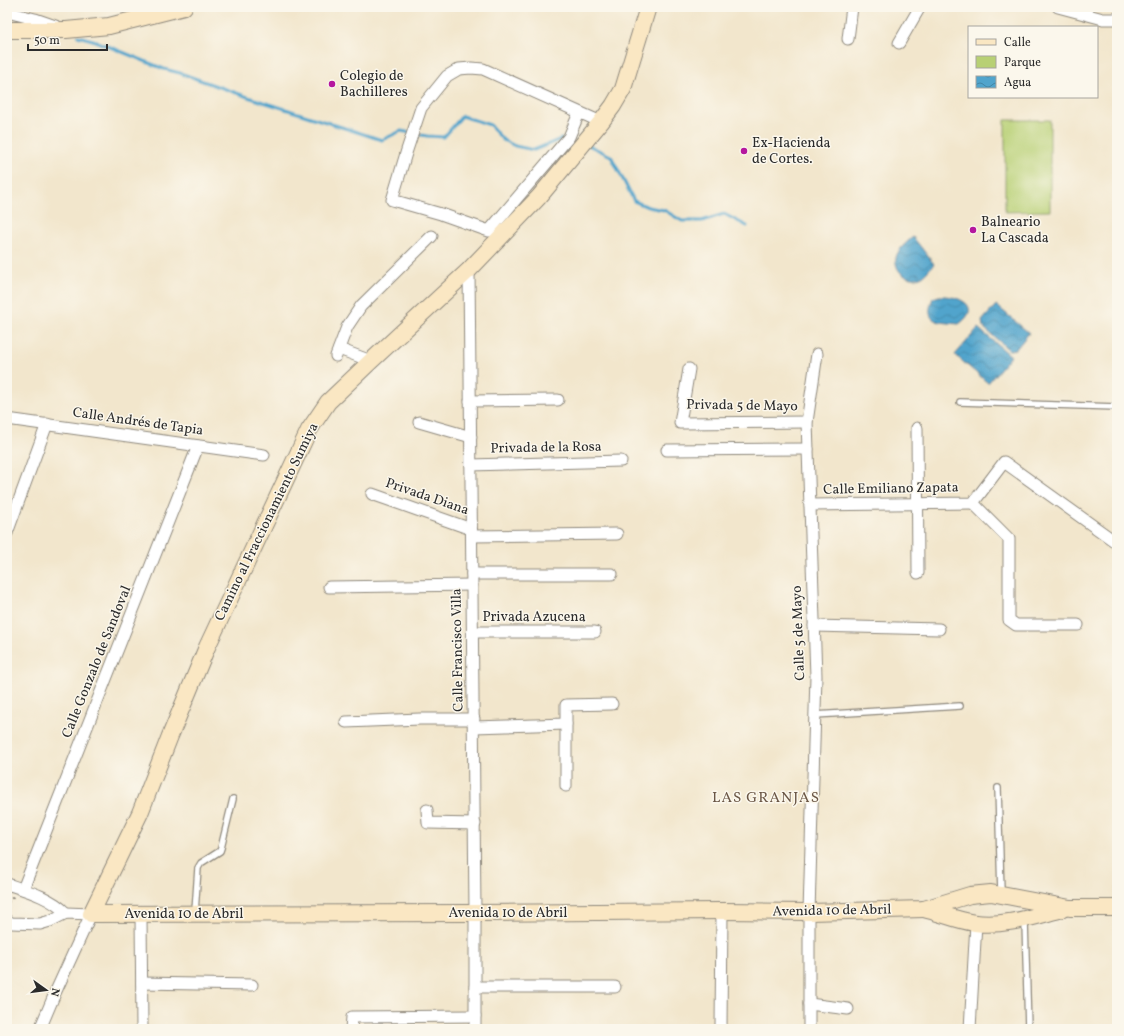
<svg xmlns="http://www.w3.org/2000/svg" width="1124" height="1036" viewBox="0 0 1124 1036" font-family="Vollkorn,serif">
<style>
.green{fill:#b8d074;stroke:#727e50}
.water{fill:url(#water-waves);stroke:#3e687c}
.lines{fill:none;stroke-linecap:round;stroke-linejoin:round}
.stream{stroke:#51a4cc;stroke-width:3}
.lane-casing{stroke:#8e887c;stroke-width:8}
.street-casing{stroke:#8e887c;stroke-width:13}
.secondary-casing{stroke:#8e887c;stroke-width:18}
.path{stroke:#8e887c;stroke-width:2;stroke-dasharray:3 3;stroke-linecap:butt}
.lane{stroke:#fff;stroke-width:5.5}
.street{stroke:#fff;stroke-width:11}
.secondary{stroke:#fae7c3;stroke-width:16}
.poi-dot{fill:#b5179e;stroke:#fbf7ec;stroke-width:1.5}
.labels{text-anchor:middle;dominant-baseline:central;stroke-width:3;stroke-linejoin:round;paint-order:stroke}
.poi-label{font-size:14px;fill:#2b2b2b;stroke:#fbf7ec;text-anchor:start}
.street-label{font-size:14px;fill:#2b2b2b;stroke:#fbf7ec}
.neighbourhood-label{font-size:15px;letter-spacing:1px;fill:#6a5645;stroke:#fbf7ec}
</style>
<defs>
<pattern id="water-waves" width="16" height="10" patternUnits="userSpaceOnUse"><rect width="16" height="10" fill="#51a4cc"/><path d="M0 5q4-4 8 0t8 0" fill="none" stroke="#4386a6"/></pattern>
</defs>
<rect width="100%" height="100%" fill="#fbf7ec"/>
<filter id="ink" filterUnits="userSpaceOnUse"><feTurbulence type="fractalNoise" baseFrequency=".025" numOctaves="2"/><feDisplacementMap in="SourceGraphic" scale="8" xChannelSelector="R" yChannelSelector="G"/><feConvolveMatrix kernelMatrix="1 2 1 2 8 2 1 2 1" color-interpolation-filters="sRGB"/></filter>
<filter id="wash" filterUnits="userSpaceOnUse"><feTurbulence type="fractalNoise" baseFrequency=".012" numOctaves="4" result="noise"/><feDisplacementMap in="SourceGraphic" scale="16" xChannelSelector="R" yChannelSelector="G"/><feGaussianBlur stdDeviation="0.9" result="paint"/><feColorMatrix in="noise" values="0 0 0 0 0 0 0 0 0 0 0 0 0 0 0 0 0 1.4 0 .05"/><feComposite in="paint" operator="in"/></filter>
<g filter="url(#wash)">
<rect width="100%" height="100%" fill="#f2e6cc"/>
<polygon class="green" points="1005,120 1050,120 1050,211 1005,212"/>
<g class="water">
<path d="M913,237l21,27c-4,4 -9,12 -14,13 -16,6 -31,-12 -21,-26 3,-5 9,-10 14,-14z"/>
<path d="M939,296c19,-1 45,10 20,28 -19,-2 -37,0 -26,-26z"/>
<polygon points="996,305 1029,333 1016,349 1009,350 983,327 982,321"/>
<polygon points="978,328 1011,356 988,383 955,355"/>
</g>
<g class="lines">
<g class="stream">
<polyline points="78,36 93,40 164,69 180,73 248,97 382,140 401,131 427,136 444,137 462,116 490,125 503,140 515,146 534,150 561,139 563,140"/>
<polyline points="588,145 611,156 634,201 648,207 664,210 682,221 702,221 724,214 747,226"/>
</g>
</g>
</g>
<g filter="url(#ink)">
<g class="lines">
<g class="lane-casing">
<g id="lane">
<polyline points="960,402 1117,407"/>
<polyline points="815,715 960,706"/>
<polyline points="998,788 1001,893"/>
<polyline points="195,912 198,868 201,863 220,851 221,848 233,799"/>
<polyline points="1025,921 1028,1029"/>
</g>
</g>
<g class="street-casing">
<g id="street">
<polyline points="1058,7 1103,19 1117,19"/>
<polyline points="7,12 35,19 58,27"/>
<polyline points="848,39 852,7"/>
<polyline points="899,43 920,7"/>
<polyline points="579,113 569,137 489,231 441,214 392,200 407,150 421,108 447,76 459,69 471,68 483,69 601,122"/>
<polyline points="469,270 475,913 475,1029"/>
<polyline points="339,349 371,361"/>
<polyline points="336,356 347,327 361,306 432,236"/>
<polyline points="689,369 680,423 807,422"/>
<polyline points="470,401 558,400"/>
<polyline points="7,419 264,455"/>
<polyline points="419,422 471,437"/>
<polyline points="917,428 918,573"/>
<polyline points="667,450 808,449"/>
<polyline points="471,465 621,461"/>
<polyline points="372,494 471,529"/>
<polyline points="973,503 1009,539 1009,620 1016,625 1078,625"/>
<polyline points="810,505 973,503 1004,462 1117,543"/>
<polyline points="7,533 47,424"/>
<polyline points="472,536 617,534"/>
<polyline points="472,574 612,574"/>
<polyline points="329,587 472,585"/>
<polyline points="814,626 939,629"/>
<polyline points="473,632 595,632"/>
<polyline points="346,722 420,719 474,719"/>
<polyline points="474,727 566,724"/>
<polyline points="566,786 566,705 612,704"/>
<polyline points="427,810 428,823 475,824"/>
<path d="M7,884c21,7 43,13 59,29"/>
<polyline points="23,889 198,446"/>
<polyline points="141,914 142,1029"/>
<polyline points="7,921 12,923 40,924 50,921 66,913 91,914 56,991 40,1029"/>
<polyline points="142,983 252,985"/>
<polyline points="475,987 615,987"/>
<polyline points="809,1004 848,1009"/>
<polyline points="351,1029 352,1017 475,1016"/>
<polyline points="721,1029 722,911"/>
<polyline points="809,1029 809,912 816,676 807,422 817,354"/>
<polyline points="970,1029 976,923"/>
</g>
</g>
<g class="secondary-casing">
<g id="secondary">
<polyline points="648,7 623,89 613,106 601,122 539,197 469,270 371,361 328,402 309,430 207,647 170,736 140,813 91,914 475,913 722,911 809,912 924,909 970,895 991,893 1070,908 1117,908"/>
<polyline points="7,30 66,30 109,26 184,7"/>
<path d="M924,909c16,4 35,12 51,14 30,4 60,-7 88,-14"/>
</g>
</g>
<polyline class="path" points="7,903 14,896"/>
<use href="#lane" class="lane"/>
<use href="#street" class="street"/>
<use href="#secondary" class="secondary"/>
</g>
</g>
<g class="poi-dot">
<circle cx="332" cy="84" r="4"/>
<circle cx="744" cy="151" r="4"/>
<circle cx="973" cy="230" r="4"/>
</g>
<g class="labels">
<g class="poi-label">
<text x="340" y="76">Colegio de<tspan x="340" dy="16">Bachilleres</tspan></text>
<text x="752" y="143">Ex-Hacienda<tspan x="752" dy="16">de Cortes.</tspan></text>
<text x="981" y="222">Balneario<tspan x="981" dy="16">La Cascada</tspan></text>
</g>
<g class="street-label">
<text transform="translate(742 406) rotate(1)">Privada 5 de Mayo</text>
<text transform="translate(138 422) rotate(8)">Calle Andrés de Tapia</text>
<text transform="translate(546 448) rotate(-1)">Privada de la Rosa</text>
<text transform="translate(891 489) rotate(-1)">Calle Emiliano Zapata</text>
<text transform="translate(427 497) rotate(19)">Privada Diana</text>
<text transform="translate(267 522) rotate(-64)">Camino al Fraccionamiento Sumiya</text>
<text x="534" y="617">Privada Azucena</text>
<text transform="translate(799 633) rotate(-92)">Calle 5 de Mayo</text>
<text transform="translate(458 650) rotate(-91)">Calle Francisco Villa</text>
<text transform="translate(97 662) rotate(-68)">Calle Gonzalo de Sandoval</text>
<text transform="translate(832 911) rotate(-1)">Avenida 10 de Abril</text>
<text x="508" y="913">Avenida 10 de Abril</text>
<text x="184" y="914">Avenida 10 de Abril</text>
</g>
<g class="neighbourhood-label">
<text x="766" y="798">LAS GRANJAS</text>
</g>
</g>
<rect width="1124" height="1036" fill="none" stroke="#fbf7ec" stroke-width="24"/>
<rect x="968" y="26" width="130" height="72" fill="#fbf7ec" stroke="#a8a59f"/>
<rect x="976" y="39" width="20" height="6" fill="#fae7c3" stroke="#a8a59f"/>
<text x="1004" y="46" font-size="12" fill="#2b2b2b">Calle</text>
<rect x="976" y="56" width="20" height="12" fill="#b8d074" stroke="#a8a59f"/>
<text x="1004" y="66" font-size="12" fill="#2b2b2b">Parque</text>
<rect x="976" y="76" width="20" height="12" fill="url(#water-waves)" stroke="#a8a59f"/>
<text x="1004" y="86" font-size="12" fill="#2b2b2b">Agua</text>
<g transform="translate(46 990) rotate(104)" stroke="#fbf7ec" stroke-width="3" paint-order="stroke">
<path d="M0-3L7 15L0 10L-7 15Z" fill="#2b2b2b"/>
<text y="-6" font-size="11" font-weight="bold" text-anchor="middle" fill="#2b2b2b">N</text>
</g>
<path d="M28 44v6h79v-6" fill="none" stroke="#2b2b2b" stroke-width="2"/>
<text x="34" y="44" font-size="12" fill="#2b2b2b" stroke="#fbf7ec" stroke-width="3" paint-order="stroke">50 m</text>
</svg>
